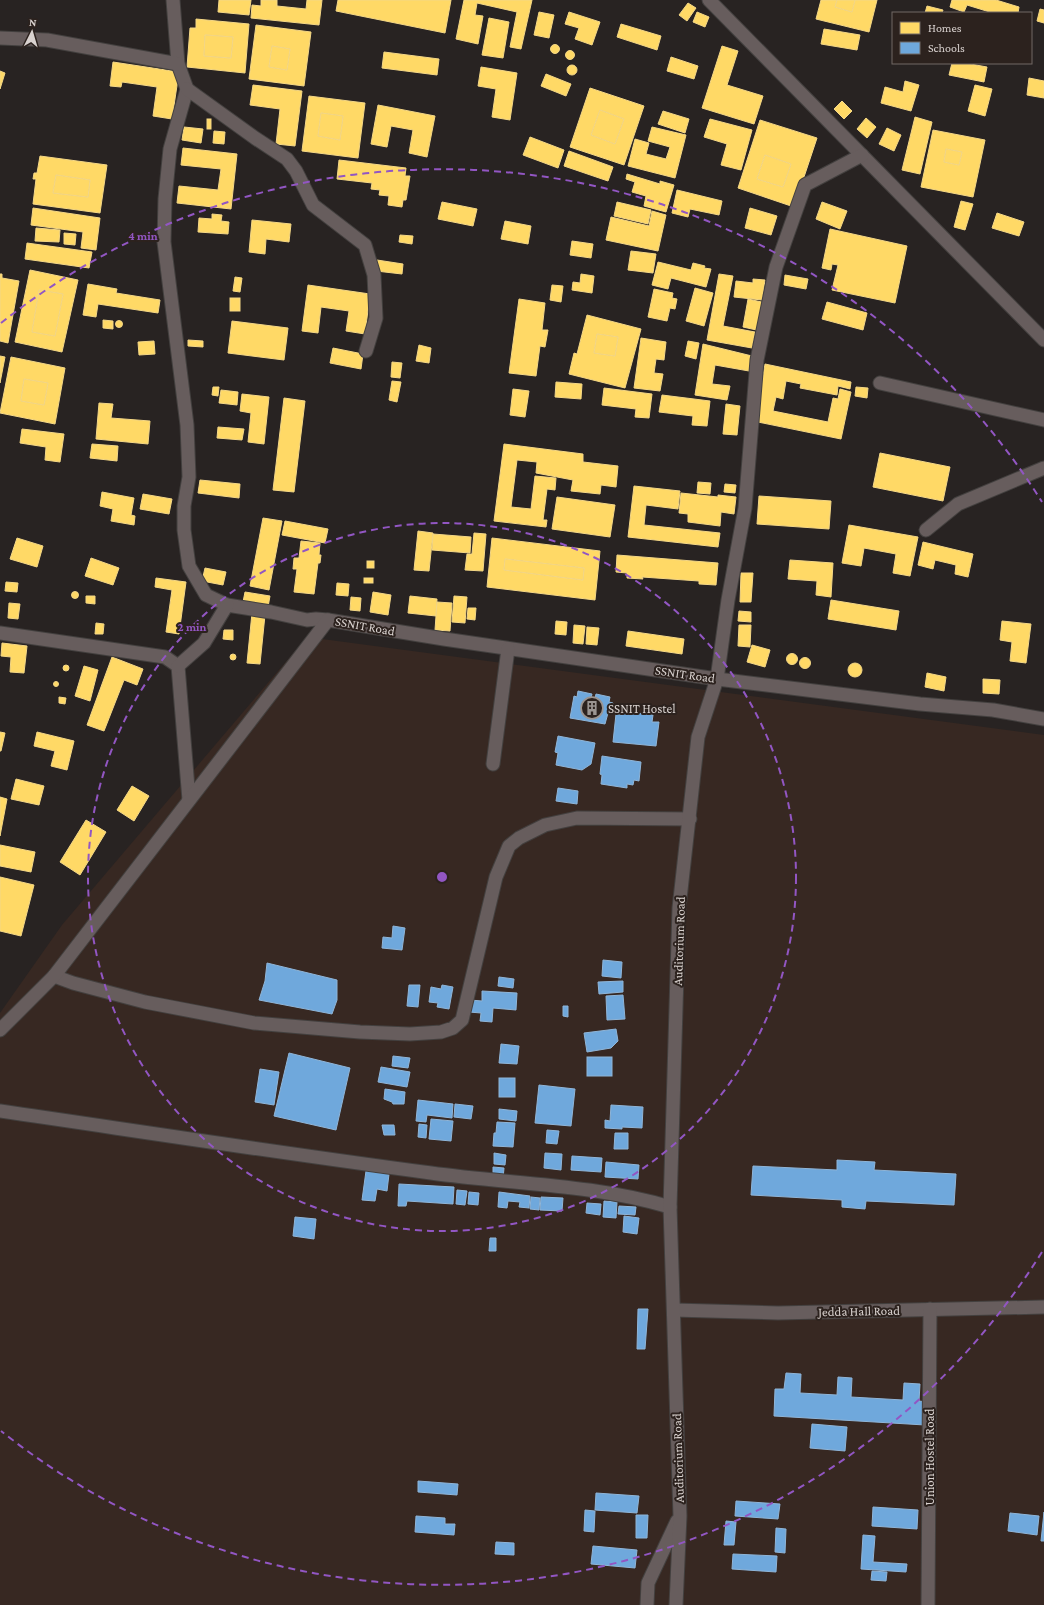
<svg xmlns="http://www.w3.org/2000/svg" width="1044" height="1605" viewBox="0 0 1044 1605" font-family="'Crimson Pro',serif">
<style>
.built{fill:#372822}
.homes{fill:#ffd966;stroke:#f4d786;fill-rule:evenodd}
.schools{fill:#6fa8dc;stroke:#8fb5d8}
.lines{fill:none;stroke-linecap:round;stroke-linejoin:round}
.street-casing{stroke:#43403f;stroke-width:15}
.street{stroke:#675d5d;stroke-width:13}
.ring{fill:none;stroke:#9256c3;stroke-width:2;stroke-dasharray:7 5}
.labels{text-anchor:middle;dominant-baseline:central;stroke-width:4;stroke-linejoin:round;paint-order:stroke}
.street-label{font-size:13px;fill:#d9d2cf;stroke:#2c221e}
.poi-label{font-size:13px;fill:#d9d2cf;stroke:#2c221e;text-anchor:start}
.centre{fill:#9256c3;stroke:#2c221e;stroke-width:2}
.ring-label{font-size:12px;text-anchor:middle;font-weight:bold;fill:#9256c3;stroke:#2c221e;stroke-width:4;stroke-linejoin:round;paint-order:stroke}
</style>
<rect width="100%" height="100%" fill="#282322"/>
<polygon class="built" points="307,637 1044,735 1044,1605 0,1605 0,1013 62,925"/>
<g class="homes">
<polygon points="219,0 251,0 249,15 218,12"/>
<polygon points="261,0 277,0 277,6 306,9 307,0 322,0 319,25 251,18 252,5 261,6"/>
<polygon points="338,0 451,0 445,33 336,11"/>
<polygon points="464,0 532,0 521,49 510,47 517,12 477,3 475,15 483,16 478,44 456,39"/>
<polygon points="821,0 837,0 835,7 852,12 855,0 877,0 869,32 816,19"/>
<polygon points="837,0 855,0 852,12 835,7"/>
<polygon points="952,0 996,0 1019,7 1018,13 993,13 967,5 964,12 950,7"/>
<polygon points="688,3 696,8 687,21 679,15"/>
<polygon points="927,6 943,10 942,13 925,13"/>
<polygon points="1040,9 1044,10 1044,23 1037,21"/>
<polygon points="539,12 554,15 549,38 534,35"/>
<polygon points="569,12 600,22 592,45 575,39 579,28 565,24"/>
<polygon points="697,12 709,17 705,27 693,22"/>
<polygon points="489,18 509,22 503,58 482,55"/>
<path d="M196,19l53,5 -4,49 -58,-6 3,-39h6zM205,35l28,2 -2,21 -27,-2z"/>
<polygon points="621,24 661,36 657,50 617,37"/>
<path d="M256,25l55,7 -7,54 -55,-7zM272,46l18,3 -3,21 -18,-3z"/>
<polygon points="824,29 860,35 857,50 821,44"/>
<polygon points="205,35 233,37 231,58 204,56"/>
<circle cx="555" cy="49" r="4.5"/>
<polygon points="272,46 290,49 287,70 269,67"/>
<polygon points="722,46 738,51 727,85 763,96 754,124 702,108"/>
<circle cx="570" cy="55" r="4.5"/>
<polygon points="384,52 439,59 437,75 382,68"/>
<polygon points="671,57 698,66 694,79 667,71"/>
<polygon points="113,62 179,72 172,119 153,116 157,87 122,82 121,87 110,86"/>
<polygon points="952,63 965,63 987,67 984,82 949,75"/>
<circle cx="572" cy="70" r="5"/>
<polygon points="481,67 517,73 510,120 492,117 496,89 478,86"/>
<polygon points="0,71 5,73 0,89"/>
<polygon points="546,74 571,84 566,96 541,86"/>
<polygon points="1029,78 1044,81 1044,98 1027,95"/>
<polygon points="905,81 919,85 911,111 881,103 885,87 903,92"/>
<polygon points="253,85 302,91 295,146 276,144 280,109 250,105"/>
<polygon points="975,85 992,89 985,116 968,111"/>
<path d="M590,88l54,18 -20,59 -54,-18zM600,110l24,9 -9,25 -24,-9z"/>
<path d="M309,96l56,7 -7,55 -56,-7zM321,113l22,3 -3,24 -22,-4z"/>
<polygon points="842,101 852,111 844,119 834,109"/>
<polygon points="378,105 435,116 427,157 409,153 413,130 391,126 387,147 371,144"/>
<polygon points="600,110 624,119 615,144 591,135"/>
<polygon points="663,111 689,119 685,133 658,124"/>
<polygon points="321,113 343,116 340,140 318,136"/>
<polygon points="915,117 932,122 920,174 902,170"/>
<polygon points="866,118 876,127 867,138 857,129"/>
<rect x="207" y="119" width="4" height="10"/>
<polygon points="710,119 752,130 741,170 721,165 727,144 704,137"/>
<path d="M760,120l57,18 -23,69 -56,-19zM765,155l26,9 -8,23 -26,-8z"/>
<polygon points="184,127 203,129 201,143 182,140"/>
<polygon points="652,127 686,135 675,178 628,166 635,139 649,143 646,154 666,159 670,147 648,141"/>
<polygon points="887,128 901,135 894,151 879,144"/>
<path d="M933,130l52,10 -12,57 -52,-10zM946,149l16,3 -3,13 -15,-3z"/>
<polygon points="214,131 225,132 224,144 213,143"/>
<polygon points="530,137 564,150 558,168 523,155"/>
<polygon points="183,148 237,154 231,209 177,203 179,186 218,190 221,169 181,165"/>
<polygon points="946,149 962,152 959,165 944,162"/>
<polygon points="569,151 613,167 608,181 564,166"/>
<polygon points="765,155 791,164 783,187 757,179"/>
<path d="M40,156l67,9 -7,48 -67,-9 3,-25h-3l1,-6h3zM56,175l34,5 -2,17 -35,-4z"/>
<polygon points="339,160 406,168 405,176 410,176 406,200 403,200 402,207 388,205 389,196 379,195 380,190 371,189 372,183 337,179"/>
<polygon points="627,174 660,184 660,181 674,185 666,212 644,206 646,196 632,192 635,182 626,179"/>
<polygon points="56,175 90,180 88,197 53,193"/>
<polygon points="677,190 722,201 719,215 690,209 688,217 672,213"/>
<polygon points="961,201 973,204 965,230 954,227"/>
<polygon points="442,202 477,209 473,226 438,219"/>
<polygon points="617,202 651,210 648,224 614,216"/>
<polygon points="822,202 847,211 840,229 816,219"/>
<polygon points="33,208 100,218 96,250 81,248 83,232 31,225"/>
<polygon points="750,208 777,216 771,235 745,228"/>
<polygon points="652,211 666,215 658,251 606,240 611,217 649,226"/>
<polygon points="997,213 1024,222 1019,236 992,228"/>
<polygon points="212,214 222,215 221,221 229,222 228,234 198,232 199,218 212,219"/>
<polygon points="252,220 291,224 289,242 266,239 265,254 249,252"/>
<polygon points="505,221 531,226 528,244 501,239"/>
<polygon points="36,228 60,230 59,242 35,241"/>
<polygon points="830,229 907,246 895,303 832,290 838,265 832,264 831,270 822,268"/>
<polygon points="64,233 76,234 75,245 64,244"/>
<polygon points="400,235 413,236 412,244 399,242"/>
<polygon points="572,241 593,244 591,258 570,255"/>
<polygon points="27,243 92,252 89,268 25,259"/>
<polygon points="631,251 656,254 653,273 628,270"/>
<polygon points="377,260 403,264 402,274 376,271"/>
<polygon points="658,262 691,270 693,263 705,266 704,268 711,269 706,287 671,278 668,289 652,285"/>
<path d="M30,270l48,10 -16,72 -47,-10zM39,290l24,4 -8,42 -23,-4z"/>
<polygon points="0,274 2,274 2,278 19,281 8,343 0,341"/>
<polygon points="581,274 594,276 592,293 572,290 573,282 580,283"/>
<polygon points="719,274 733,276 723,326 755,332 752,348 707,340"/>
<polygon points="785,275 808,279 806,289 784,285"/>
<polygon points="235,277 242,278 240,292 233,291"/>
<polygon points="753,279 765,280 762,300 734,297 736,281 753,283"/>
<polygon points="88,284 117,289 116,293 160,300 158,313 98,304 96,317 83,315"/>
<polygon points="308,285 370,294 365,334 346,331 349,311 321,307 318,333 302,331"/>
<polygon points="552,285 563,286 561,302 550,300"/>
<polygon points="695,288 713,293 704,326 686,321"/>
<polygon points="654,289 673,293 672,298 677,299 675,309 670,308 667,321 648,317"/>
<polygon points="39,290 63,294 55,336 32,332"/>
<rect x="230" y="298" width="10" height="13"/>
<polygon points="519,299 545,303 542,330 548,330 545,347 540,346 536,376 509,373"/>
<polygon points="748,299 766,303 761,331 743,327"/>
<polygon points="827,302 867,313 863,330 822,319"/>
<path d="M587,315l54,14 -16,59 -56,-14 5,-21 3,1zM597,334l21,3 -3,19 -21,-3z"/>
<polygon points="103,320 113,321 113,329 103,328"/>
<circle cx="119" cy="324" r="3.5"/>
<polygon points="232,321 288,328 284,360 228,353"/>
<polygon points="597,334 618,337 615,356 594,353"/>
<polygon points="641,338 666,342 664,360 656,359 654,373 663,374 660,391 634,388"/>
<polygon points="188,340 203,341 203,347 188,346"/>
<polygon points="154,341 155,354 139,355 138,342"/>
<polygon points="688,341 699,343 696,359 685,356"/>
<polygon points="703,344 752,356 749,371 715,365 712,384 730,386 727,400 695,395"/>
<polygon points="419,345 431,348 429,363 416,361"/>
<polygon points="333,348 363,354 361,369 330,363"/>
<polygon points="0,356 5,357 0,383"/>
<path d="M11,357l54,11 -10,56 -55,-11zM24,379l24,4 -4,22 -23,-4z"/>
<polygon points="392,362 402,363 400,378 391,377"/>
<polygon points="765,364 851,382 850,389 838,386 837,395 800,388 801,384 786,381 783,399 776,397 773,411 828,422 833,398 838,399 840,389 851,392 841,439 753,421 757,410"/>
<polygon points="24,379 48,383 44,405 21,401"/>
<polygon points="392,381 401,382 397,402 389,400"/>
<polygon points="556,382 582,384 581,399 555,397"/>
<polygon points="213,387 219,387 218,396 212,395"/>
<polygon points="856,387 868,388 867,398 855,396"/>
<polygon points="604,388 652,394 649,418 635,417 636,409 602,405"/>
<polygon points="513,389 529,391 525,417 510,415"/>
<polygon points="221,390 238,392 237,405 219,403"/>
<polygon points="242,394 269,397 264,444 248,442 251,413 240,411"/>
<polygon points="662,395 710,401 707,426 692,425 693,416 659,412"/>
<polygon points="284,398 305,401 294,492 273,490"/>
<polygon points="99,403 113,404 111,418 150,421 148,444 96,439"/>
<polygon points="726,404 740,406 737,435 723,434"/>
<polygon points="218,427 244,429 242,440 217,438"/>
<polygon points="22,429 64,434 60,462 45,460 46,447 20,443"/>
<polygon points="92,444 118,446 117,461 90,458"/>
<polygon points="504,444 583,454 583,462 618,466 616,487 601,485 600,494 571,491 573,480 536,473 537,462 517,460 511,507 531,509 535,476 556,478 555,490 547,489 543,520 547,520 546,527 494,521"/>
<polygon points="880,453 950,467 943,501 873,487"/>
<polygon points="200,480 240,484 239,498 198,493"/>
<polygon points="698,482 711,483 710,494 697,493"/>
<polygon points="725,484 736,485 735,493 724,492"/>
<polygon points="634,486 680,491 678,509 646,505 644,525 720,533 718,547 628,537"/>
<polygon points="102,492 134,498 131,515 135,516 134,525 111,521 113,509 100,506"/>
<polygon points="681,493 718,497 718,495 736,497 734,514 721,512 720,526 688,522 688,514 679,513"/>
<polygon points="143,494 172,499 169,514 140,509"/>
<polygon points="759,496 831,501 829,529 757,524"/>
<polygon points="557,497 615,505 610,537 552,529"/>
<polygon points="263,518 282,521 269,590 250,586"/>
<polygon points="285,521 328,529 325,543 282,535"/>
<polygon points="849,525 918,537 910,576 893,573 896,554 864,548 861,566 842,563"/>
<polygon points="418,531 433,533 429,571 414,570"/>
<polygon points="474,533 486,534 483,571 465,570 467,554 472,554"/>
<polygon points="433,534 471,537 470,553 432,550"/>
<polygon points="17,538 43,546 37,567 10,559"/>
<path d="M492,538l108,13 -5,49 -108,-13zM505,559l79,9 -1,12 -79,-10z"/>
<polygon points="301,541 320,543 319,555 321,555 320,563 318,563 314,594 294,592 297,569 293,569 294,558 299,558"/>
<polygon points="923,542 973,554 968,577 955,574 956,565 935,560 933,569 918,565"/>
<polygon points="617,555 718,563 716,585 699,584 699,581 642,577 643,579 627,578 627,573 616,572"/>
<polygon points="91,558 119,568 113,585 85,576"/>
<polygon points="505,559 584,568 583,580 504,570"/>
<polygon points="790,560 833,563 831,597 816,595 817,581 788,579"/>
<rect x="367" y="561" width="7" height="7"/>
<polygon points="205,568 226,572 223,585 202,581"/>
<polygon points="741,573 753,573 751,602 740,602"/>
<polygon points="156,578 186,582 179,634 166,632 172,590 155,587"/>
<rect x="364" y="578" width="9" height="5"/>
<polygon points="6,582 18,583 17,592 5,591"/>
<polygon points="337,583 349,584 348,596 336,595"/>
<circle cx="75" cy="595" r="3.5"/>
<polygon points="245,592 270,596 268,607 243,602"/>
<polygon points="373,592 391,595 388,615 370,612"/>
<polygon points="86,596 95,596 95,604 86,603"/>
<polygon points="410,596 437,599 436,616 408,613"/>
<polygon points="454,596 467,597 465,623 452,622"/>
<polygon points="351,597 361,598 360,611 350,610"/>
<polygon points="831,600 899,611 896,630 828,619"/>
<polygon points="437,602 452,603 450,631 435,630"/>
<polygon points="9,603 20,604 18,619 8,618"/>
<polygon points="468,608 476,608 475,620 467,619"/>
<polygon points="739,611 751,612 751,622 738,621"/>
<polygon points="252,613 265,615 260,664 247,663"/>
<polygon points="556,621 567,622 566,635 555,634"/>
<polygon points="1002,621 1031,624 1026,663 1010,661 1012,642 1000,640"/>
<polygon points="96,623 104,624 103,634 95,634"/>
<polygon points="574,625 585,626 583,644 573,643"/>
<polygon points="739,625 751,625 750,647 738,646"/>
<polygon points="587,627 599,628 597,645 586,644"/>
<polygon points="224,630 233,630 233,640 223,639"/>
<polygon points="628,631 684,639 682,654 626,646"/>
<polygon points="2,643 27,646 24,673 10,672 11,657 1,656"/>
<polygon points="752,645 770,650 765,667 747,662"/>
<circle cx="792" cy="659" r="5.5"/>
<circle cx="233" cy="657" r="3"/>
<polygon points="112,657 143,669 137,685 124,680 104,731 87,725"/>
<circle cx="805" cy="663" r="5.5"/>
<circle cx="855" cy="670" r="7"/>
<circle cx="66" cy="668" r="3"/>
<polygon points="84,666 98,670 90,701 75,696"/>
<polygon points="927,673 946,677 944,691 925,687"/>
<polygon points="983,679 1000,680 999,694 983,693"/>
<circle cx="56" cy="684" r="2.5"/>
<polygon points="59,697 66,698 65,704 59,703"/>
<polygon points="0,732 5,733 1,751 0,751"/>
<polygon points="37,732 74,741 67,770 51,766 55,751 34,746"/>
<polygon points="16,779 44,786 39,805 11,799"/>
<polygon points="132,786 149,796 134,821 117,810"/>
<polygon points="0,797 7,799 0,836"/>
<polygon points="86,820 106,832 80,875 60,862"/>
<polygon points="0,845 35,852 31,872 0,866"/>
<polygon points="0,877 34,885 21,936 0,931"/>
</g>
<g class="schools">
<polygon points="578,691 592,694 591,698 595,698 596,694 610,697 609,702 613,703 611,714 608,713 605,724 570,718 574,696 577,697"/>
<polygon points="622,711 653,715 652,722 659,722 656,746 613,742 616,714 622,715"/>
<polygon points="558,736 595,743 591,764 582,770 556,765 558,753 555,752"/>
<polygon points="602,756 641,762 639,781 634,780 633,785 627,784 627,788 601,784 602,775 600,774"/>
<polygon points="558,788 578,791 577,804 556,801"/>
<polygon points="393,926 405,928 402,950 382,948 383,937 392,938"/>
<polygon points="603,960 622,962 621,978 602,976"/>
<polygon points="267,963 337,980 337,1000 332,1014 259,1000 265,981"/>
<polygon points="499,977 514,979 513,988 498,986"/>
<polygon points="623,981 623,992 599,994 598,982"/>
<polygon points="409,985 420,985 418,1007 407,1006"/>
<polygon points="442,985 453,987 449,1009 437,1007 438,1003 429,1002 431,987 441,989"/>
<polygon points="482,991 517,993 516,1010 493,1008 492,1022 480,1021 481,1013 469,1012 470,1000 482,1001"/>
<polygon points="623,995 625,1019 607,1020 606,996"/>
<polygon points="563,1006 568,1006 568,1017 563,1016"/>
<polygon points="616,1029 618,1041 611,1048 587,1052 584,1033"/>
<polygon points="501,1044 519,1046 517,1064 499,1063"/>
<polygon points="289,1053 350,1068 336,1130 274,1116"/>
<polygon points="393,1056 410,1058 408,1068 392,1066"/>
<rect x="587" y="1057" width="25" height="19"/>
<polygon points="381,1067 410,1072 407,1087 378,1082"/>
<polygon points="260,1069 279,1072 274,1105 255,1102"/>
<rect x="499" y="1078" width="16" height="19"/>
<polygon points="539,1085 575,1089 571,1126 535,1123"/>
<polygon points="385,1089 405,1092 404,1104 393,1104 392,1102 384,1099"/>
<polygon points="418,1100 453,1104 452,1118 427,1115 426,1122 416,1121"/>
<polygon points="455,1104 473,1106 471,1119 454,1117"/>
<polygon points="611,1105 643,1107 642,1128 622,1127 622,1129 605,1128 605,1120 610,1121"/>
<polygon points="499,1109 517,1111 516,1121 499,1119"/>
<polygon points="431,1119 453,1121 451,1141 429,1139"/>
<polygon points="497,1122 515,1123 513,1147 493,1146 494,1133 496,1133"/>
<polygon points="419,1124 427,1125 426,1138 418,1137"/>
<polygon points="382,1125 394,1125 395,1135 384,1135"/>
<polygon points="547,1130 559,1131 557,1144 546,1143"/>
<polygon points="615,1133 628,1133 628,1149 614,1149"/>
<polygon points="494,1153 506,1155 505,1165 494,1164"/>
<polygon points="545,1153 562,1154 561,1170 544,1168"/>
<polygon points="572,1156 602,1158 601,1172 571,1170"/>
<polygon points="837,1160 875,1162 874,1170 956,1174 954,1205 866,1201 865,1209 842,1207 842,1200 751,1195 753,1166 837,1170"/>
<polygon points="606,1162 639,1165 638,1179 605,1177"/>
<polygon points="493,1167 504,1168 503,1179 493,1177"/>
<polygon points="366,1171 389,1174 387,1191 377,1189 375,1201 362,1200"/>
<polygon points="399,1184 454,1187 453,1204 407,1201 406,1206 398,1206"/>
<polygon points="457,1190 467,1191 465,1205 456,1204"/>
<polygon points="469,1192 479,1193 478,1205 468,1204"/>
<polygon points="499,1192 530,1196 529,1208 519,1207 520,1202 508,1201 507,1208 498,1207"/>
<polygon points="531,1197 540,1198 539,1210 530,1209"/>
<polygon points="541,1197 563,1198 562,1211 540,1210"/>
<polygon points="604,1201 617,1202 616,1218 603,1217"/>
<polygon points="587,1203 601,1204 600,1215 586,1213"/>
<polygon points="619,1206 636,1207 635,1215 618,1214"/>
<polygon points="624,1216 639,1218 637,1234 623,1232"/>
<polygon points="295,1217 316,1219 314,1239 293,1236"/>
<polygon points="490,1238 496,1238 496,1251 489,1251"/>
<polygon points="638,1309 648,1309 645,1349 637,1349"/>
<polygon points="786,1373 801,1374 800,1393 837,1395 838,1377 852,1378 851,1397 903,1400 904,1383 920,1384 919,1401 927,1402 925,1425 774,1416 775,1389 784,1389"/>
<polygon points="812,1424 847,1427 845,1451 810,1448"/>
<polygon points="418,1481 458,1484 457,1495 418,1492"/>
<polygon points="596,1493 639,1496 637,1513 595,1510"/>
<polygon points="736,1501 780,1504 778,1519 735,1516"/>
<polygon points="873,1507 918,1510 917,1529 872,1526"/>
<polygon points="585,1510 595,1511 594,1532 584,1531"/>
<polygon points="1044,1512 1044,1541 1041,1541"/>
<polygon points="1010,1513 1039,1516 1037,1535 1008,1531"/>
<polygon points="636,1515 648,1515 647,1538 636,1538"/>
<polygon points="416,1516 445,1518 445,1524 455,1524 454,1535 415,1532"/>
<polygon points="726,1521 736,1522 734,1545 724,1545"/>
<polygon points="776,1528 786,1529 785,1553 775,1552"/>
<polygon points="863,1535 875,1536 873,1562 907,1564 906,1572 861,1569"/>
<polygon points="496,1542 514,1543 514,1555 495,1554"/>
<polygon points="593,1546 637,1550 635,1568 591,1564"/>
<polygon points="733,1554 777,1556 776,1572 732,1569"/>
<polygon points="872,1571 887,1572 886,1581 871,1580"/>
</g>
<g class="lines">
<g class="street-casing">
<g id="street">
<polyline points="173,0 178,64 187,89 170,149 165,199 164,242 187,425 189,477 184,506 184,530 189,566 206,595 227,605 271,612 307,620 316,619 328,620 444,639 717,679 920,704 993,710 1044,719"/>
<polyline points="709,0 1044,340"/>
<polyline points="0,38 47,40 178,64"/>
<polyline points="187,89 255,138 287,159 296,171 313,205 365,245 374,275 376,318 366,351"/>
<polyline points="880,383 1044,420"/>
<polyline points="926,530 958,504 1044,468"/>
<polyline points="0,633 165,657 178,666"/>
<polyline points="178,666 189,800"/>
<polyline points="178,666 204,643 227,605"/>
<polyline points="493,764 508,649"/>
<polyline points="54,976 73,983 145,1002 254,1023 360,1032 410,1034 441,1032 453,1028 462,1020 496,877 509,846 519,838 545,825 577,818 690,819"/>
<polyline points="0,1030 54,976 328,620"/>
<path d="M0,1111c144,21 287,43 431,62 79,11 162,11 239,34"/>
<polyline points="674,1310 778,1313 1044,1307"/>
<polyline points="647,1605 648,1583 677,1521"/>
<polyline points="676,1605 680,1516 670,1207 679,908 698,737 717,679 728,600 745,508 757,360 776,267 805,185 862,155"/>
<polyline points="928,1605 930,1309"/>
</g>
</g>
<use href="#street" class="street"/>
</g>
<g class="ring">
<circle cx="442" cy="877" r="354"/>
<path d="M1042 1252A708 708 0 0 1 1 1431M1 323A708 708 0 0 1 1042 502"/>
</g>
<defs>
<g id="building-ring" transform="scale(1.15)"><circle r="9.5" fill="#2c221e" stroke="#9b9592" stroke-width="1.5"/><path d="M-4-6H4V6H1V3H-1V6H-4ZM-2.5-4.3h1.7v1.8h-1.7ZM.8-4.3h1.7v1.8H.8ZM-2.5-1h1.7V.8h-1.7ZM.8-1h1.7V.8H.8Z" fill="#9b9592"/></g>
</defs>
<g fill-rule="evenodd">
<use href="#building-ring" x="592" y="708"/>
</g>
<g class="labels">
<g class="street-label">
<text transform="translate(365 626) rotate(10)">SSNIT Road</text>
<text transform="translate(685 674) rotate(8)">SSNIT Road</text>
<text transform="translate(679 941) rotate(-88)">Auditorium Road</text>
<text transform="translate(859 1311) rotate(-1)">Jedda Hall Road</text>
<text transform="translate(929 1457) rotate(-90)">Union Hostel Road</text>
<text transform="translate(678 1458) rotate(-92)">Auditorium Road</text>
</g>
<g class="poi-label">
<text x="608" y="708">SSNIT Hostel</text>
</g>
</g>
<circle cx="442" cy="877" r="6" class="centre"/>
<g class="ring-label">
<text x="143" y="240">4 min</text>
<text x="192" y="631">2 min</text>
</g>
<rect x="892" y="12" width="140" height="52" fill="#2c221e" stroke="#716865"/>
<rect x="900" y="22" width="20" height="12" fill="#ffd966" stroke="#716865"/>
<text x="928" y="32" font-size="12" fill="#d9d2cf">Homes</text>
<rect x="900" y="42" width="20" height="12" fill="#6fa8dc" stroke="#716865"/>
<text x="928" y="52" font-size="12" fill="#d9d2cf">Schools</text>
<g transform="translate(32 32) rotate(5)" stroke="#2c221e" stroke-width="3" paint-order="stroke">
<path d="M0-3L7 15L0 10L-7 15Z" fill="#d9d2cf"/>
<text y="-6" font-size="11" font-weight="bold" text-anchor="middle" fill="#d9d2cf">N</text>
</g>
</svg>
